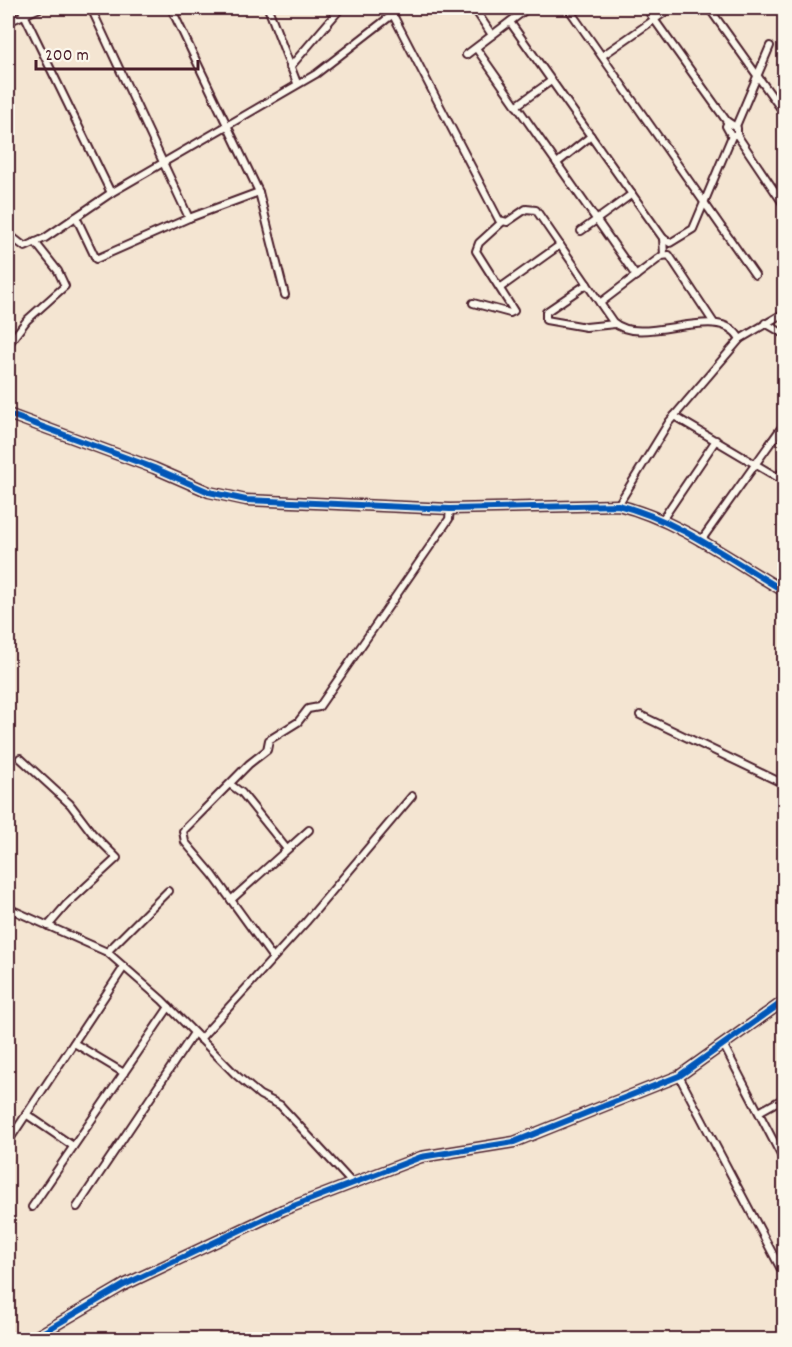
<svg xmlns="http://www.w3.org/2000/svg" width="792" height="1347" viewBox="0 0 792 1347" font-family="Dekko,sans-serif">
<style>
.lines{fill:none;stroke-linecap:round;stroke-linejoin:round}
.street-casing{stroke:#4a1f2b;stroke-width:10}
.secondary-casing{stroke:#4a1f2b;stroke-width:13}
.street{stroke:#fbf7ec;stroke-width:6}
.secondary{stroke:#fbf7ec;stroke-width:8}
.cycleway-casing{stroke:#fbf7ec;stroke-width:10}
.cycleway{stroke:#0057b8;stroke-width:6}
</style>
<rect width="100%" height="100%" fill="#f4e5d2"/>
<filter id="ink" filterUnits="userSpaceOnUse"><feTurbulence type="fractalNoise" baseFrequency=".0167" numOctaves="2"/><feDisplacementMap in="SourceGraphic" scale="12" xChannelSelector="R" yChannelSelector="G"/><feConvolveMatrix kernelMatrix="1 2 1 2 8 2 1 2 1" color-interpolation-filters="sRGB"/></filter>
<g filter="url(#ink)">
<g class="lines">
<g class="street-casing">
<g id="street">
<polyline points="21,8 111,193"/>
<polyline points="91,8 189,218"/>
<polyline points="171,8 259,192 285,295"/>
<polyline points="268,8 297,83"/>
<polyline points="474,8 492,35"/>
<polyline points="568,8 755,275"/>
<polyline points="646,8 728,123"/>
<polyline points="709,8 784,113"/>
<path d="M393,15l106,205 8,2 19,-13 10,1 77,112c30,27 107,-22 127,17"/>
<polyline points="8,22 40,8"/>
<polyline points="510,22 663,238"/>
<polyline points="476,48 636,276"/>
<polyline points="466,55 524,11"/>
<polyline points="602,56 671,8"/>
<polyline points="290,67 341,8"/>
<polyline points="516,106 551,81"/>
<polyline points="736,126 770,46"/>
<polyline points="8,129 8,132"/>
<polyline points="737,135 737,128 728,122 726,126 731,135 737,135 784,205"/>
<polyline points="557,163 591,136"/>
<polyline points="76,217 96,259 189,218 259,192"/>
<polyline points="581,231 632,194"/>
<polyline points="8,234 25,247 45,238 111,193 316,74 401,8"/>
<polyline points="664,255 663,238 670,243 693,229 732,136"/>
<polyline points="587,284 546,312 546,320 586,327 615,324"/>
<polyline points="500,288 560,245"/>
<polyline points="473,303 510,313 514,311 476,251 479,243 502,222"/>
<polyline points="600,303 662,256 669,255 714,323"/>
<polyline points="765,323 784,334"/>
<polyline points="8,345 27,320 65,286 58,271 35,242"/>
<polyline points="674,416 777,477 784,470"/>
<polyline points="618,505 669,422 740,339 784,313"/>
<polyline points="662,520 716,440"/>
<polyline points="700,542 784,424"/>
<polyline points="640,715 784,784"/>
<polyline points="20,758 70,804 92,833 117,858 66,905 48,926"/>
<polyline points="231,785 242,793 286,848"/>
<polyline points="231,900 309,830"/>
<polyline points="8,908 107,952 162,1000 236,1075 260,1095 280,1105 353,1184"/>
<polyline points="107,952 168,891"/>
<polyline points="273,958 213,875 185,842 183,831 249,764 267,750 269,740 298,722 308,709 319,707 449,519 450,509"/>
<polyline points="200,1039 306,922 412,796"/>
<polyline points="74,1043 124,1073"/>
<polyline points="723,1044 784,1161"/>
<polyline points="679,1076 784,1275"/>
<polyline points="759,1112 784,1098"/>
<polyline points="26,1114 73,1146"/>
<polyline points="8,1142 124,967"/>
<polyline points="32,1207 169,1007"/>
<polyline points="77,1207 194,1033"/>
</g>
</g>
<g class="secondary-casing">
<g id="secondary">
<path d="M8,414l146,54 55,24 37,8 204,9 168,-4c60,15 113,55 166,86"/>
<polyline points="30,1340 124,1285 283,1210 421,1157 514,1142 679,1076 784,1001"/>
</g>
</g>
<use href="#street" class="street"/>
<use href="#secondary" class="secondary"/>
<g class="cycleway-casing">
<g id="cycleway">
<path d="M8,414l146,54 55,24 37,8 204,9 168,-4c60,15 113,55 166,86"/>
<polyline points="30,1340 124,1285 283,1210 421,1157 514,1142 679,1076 784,1001"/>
</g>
</g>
<use href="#cycleway" class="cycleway"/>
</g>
</g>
<rect width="792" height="1347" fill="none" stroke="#fbf7ec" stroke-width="30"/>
<rect x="15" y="15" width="762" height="1317" fill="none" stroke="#4a1f2b" stroke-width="2" filter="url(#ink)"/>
<path d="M36 60v9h162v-9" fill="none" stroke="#4a1f2b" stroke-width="3"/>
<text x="45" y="60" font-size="18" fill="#4a1f2b" stroke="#fbf7ec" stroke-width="4.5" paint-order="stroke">200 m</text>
</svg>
